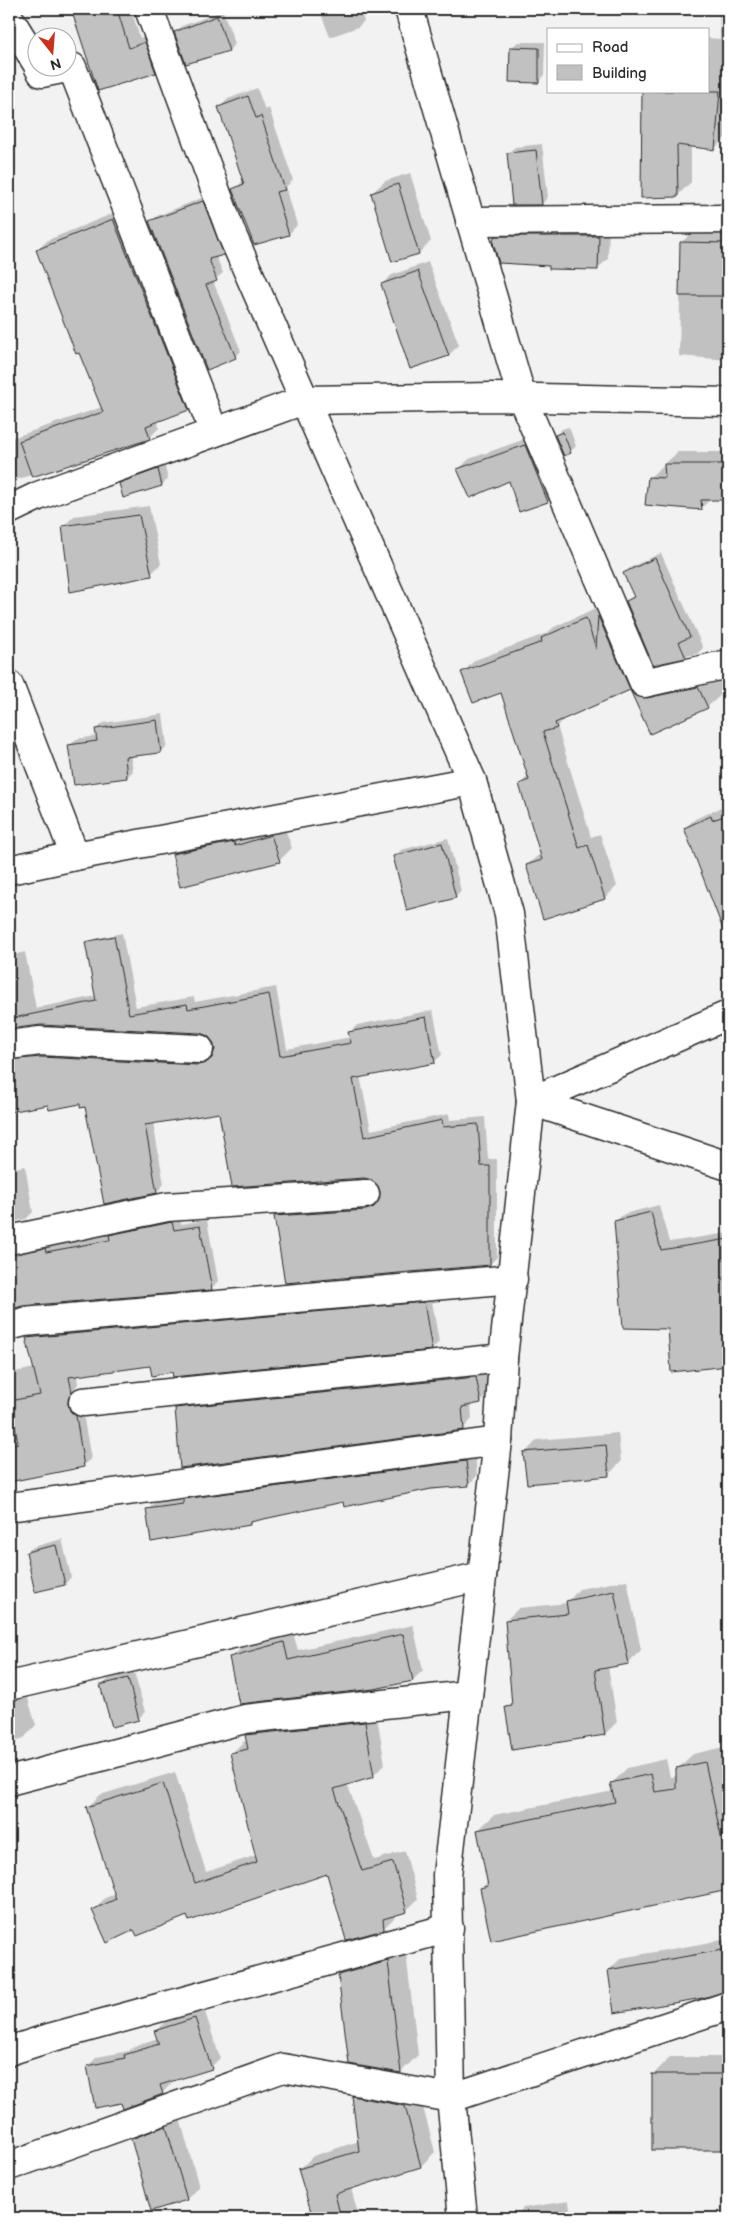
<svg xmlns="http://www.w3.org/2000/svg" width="737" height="2227" viewBox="0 0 737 2227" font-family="'Balsamiq Sans',sans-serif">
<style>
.shadow{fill:#0003}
.building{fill:#c1c1c1;stroke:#2b2b2b}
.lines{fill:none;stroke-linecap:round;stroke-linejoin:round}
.minor-casing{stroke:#2b2b2b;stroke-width:31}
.minor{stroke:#fff;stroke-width:28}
</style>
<rect width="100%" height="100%" fill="#f2f2f2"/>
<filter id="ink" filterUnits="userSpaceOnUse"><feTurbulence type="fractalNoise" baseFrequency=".02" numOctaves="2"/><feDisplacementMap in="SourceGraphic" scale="10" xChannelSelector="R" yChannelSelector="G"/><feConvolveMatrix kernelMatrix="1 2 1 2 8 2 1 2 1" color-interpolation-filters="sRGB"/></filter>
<g filter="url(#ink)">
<g class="shadow">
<polygon points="72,9 131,9 140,38 156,32 166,61 155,72 99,90"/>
<polygon points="319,9 360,9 364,21 358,27 330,37"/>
<polygon points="719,9 728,9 728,135 714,149 691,146 691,182 677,196 642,196 643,91 708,91 708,38 720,39"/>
<polygon points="223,11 235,44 229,50 175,32 182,26"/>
<polygon points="518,42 545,42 544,75 538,82 511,48"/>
<polygon points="257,88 265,110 269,108 293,180 286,187 297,225 289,234 233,190 244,180 220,107 228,99"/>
<polygon points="542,144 548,197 542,204 508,153 515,147"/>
<polygon points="410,173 431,241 419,253 393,261 372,193 385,181"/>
<polygon points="209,195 229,247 223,254 216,256 223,273 213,281 241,351 235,357 150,222 157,216"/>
<polygon points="124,209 198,399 188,409 158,421 159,428 149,438 9,482 9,439 102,407 37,250 48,240"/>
<polygon points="609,226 608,259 597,269 550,265 495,237 505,227"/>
<polygon points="693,231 728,231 728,360 679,356 681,243"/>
<polygon points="428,262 459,345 449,355 411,367 382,284 392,275"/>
<polygon points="569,427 576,446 570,452 556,435 562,429"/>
<polygon points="536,435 558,491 548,501 510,479 459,469 469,459"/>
<polygon points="678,452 728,452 728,499 711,499 701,508 650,477"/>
<polygon points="164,464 168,479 162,485 120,484 127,477"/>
<polygon points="149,506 161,564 151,574 63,527 74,516"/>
<polygon points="661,553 703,648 697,654 654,663 627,601 634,595 625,573 631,567"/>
<polygon points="598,607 641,677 723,673 728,685 728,689 707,707 651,732 631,689 566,717 557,726 591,837 600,834 617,886 605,898 527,865 541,853 520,784 529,775 502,691 463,672 475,660 547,633 554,627"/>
<polygon points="163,714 167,746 161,752 131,755 133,771 127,777 70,745 76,739 97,736 96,729 103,723"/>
<polygon points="720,808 722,811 728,809 728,897 714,903 685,828 695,819"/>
<polygon points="283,823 292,848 279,861 173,854 185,842"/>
<polygon points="448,838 461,891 455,897 395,856 401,850"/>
<polygon points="122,933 136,1007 194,997 195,1002 276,987 287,1049 351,1037 350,1032 357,1025 433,1010 442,1055 434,1062 360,1076 371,1130 449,1114 450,1120 485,1117 488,1159 497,1159 497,1257 490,1264 276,1216 283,1209 375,1203 380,1200 382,1192 379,1185 373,1179 220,1112 153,1122 164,1184 157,1192 86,1106 81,1102 49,1103 9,1111 9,1051 207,1058 214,1056 216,1050 214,1041 208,1035 200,1032 41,1024 9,1028 9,956 25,952 36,1008 96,996 87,946 95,939"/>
<polygon points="25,1166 33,1212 26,1219 9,1223 9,1169"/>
<polygon points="659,1205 669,1242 728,1233 728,1365 672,1370 669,1328 615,1222 624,1214"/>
<polygon points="179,1215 181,1224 207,1220 218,1281 211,1289 22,1305 9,1309 9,1246 52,1242 53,1246 112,1234 118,1228"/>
<polygon points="431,1296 439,1342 432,1349 173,1370 151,1364 77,1375 78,1384 75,1388 74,1396 82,1408 91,1459 83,1466 9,1480 9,1373 35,1368 28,1338 35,1331"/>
<polygon points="484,1368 490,1393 481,1402 471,1404 472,1419 463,1429 177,1409 186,1399"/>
<polygon points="618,1433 621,1462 609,1474 525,1453 537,1440"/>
<polygon points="475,1453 477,1476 468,1485 344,1501 254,1520 250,1524 148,1510 157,1500"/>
<polygon points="62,1539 71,1577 65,1584 27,1553 33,1547"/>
<polygon points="627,1580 641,1650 628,1663 608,1666 617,1722 605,1734 507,1708 512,1702 506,1620 519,1608 567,1603 579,1589"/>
<polygon points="413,1625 423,1670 413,1680 231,1658 241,1648 293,1633 298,1650"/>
<polygon points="134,1672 145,1712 139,1718 113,1726 102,1686 108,1679"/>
<polygon points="25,1689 36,1725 24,1738 9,1743 9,1692"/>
<polygon points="376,1711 385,1764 373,1776 347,1783 374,1860 405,1851 418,1899 406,1911 395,1914 395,1917 383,1929 328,1872 135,1929 94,1910 105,1898 115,1894 88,1807 100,1795 175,1772 206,1872 257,1855 231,1754 243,1742 247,1741 246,1736 258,1724"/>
<polygon points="728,1746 728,1889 492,1940 482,1888 488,1881 478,1830 494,1815 613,1791 612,1783 627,1768 666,1759 670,1777 677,1776 677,1769 693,1754"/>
<polygon points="728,1939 728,1990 609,1970 621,1958"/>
<polygon points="405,1944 418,2055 401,2072 339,1975 356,1958"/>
<polygon points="204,2009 220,2058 211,2067 170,2081 171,2084 162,2093 122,2102 88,2066 97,2057 129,2051 134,2046 158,2038 156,2031 165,2022"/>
<polygon points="670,2057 728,2057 728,2148 653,2149 653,2075"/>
<polygon points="368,2083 419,2092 435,2152 421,2166 351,2188 359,2218 314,2218 299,2170 313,2156 359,2141 354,2097"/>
<polygon points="179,2115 199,2187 187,2199 133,2139 145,2127"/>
<polygon points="569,2201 571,2218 513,2218 523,2208"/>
</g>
<g class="building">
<polygon points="71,9 117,9 129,48 145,42 156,73 98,91"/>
<polygon points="217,16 229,51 186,64 174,32"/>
<polygon points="510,47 539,48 539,83 509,82"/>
<polygon points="642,91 720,91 715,150 677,145 678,197 641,198"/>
<polygon points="248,96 256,118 261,116 285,190 276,192 289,235 254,245 232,189 244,184 218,107"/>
<polygon points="536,150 542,205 512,205 507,153"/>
<polygon points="398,184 419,254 392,262 371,193"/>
<polygon points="203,201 224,255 209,259 217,281 206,285 236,358 207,370 149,221"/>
<polygon points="113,219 189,410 146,426 150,439 32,477 19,441 103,412 79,353 76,354 36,250"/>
<polygon points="494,236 599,236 598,270 549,269 549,266 499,263 493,243"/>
<polygon points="680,242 728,243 728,296 679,296"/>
<polygon points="418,271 449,356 410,369 381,284"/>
<polygon points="563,432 571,453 564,456 555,435"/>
<polygon points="525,445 548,502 519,512 509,481 470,498 457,469"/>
<polygon points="664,464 728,464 728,500 701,500 702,510 645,505 648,477 665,478"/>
<polygon points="158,469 162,486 123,498 119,483"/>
<polygon points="139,515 152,576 70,592 62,526"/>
<polygon points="655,558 690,637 679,642 686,658 653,665 626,601 634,597 623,573"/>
<polygon points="598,616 630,689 634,695 647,698 698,687 708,708 650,734 630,690 555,723 557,728 543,732 579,848 588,845 605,899 543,919 526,865 542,860 519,784 529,780 501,693 473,703 461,672 542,642 541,638 586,618 596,649"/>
<polygon points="157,720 161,753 125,757 127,778 74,785 68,745 97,741 95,729"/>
<polygon points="728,815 728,936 726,937 684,828 711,816 712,820"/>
<polygon points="271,835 280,862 180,887 172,854 234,842 235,846"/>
<polygon points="442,843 456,898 407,911 393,856"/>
<polygon points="114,936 129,1014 187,1004 188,1009 269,994 280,1056 351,1043 348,1032 426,1017 435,1063 353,1079 364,1137 442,1120 443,1127 478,1124 481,1166 490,1166 490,1265 285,1283 274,1216 366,1210 374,1207 379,1200 380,1192 378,1186 372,1180 364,1178 232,1187 219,1113 145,1125 157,1193 104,1204 85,1107 80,1108 80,1104 49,1110 48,1105 9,1112 9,1060 41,1057 198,1065 206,1063 212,1058 215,1049 213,1042 208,1036 200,1033 41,1025 9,1029 9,1019 96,1001 85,942"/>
<polygon points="651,1212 661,1250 728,1239 728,1366 671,1372 668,1329 623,1328 614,1221"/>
<polygon points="172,1222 174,1230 200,1226 212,1290 22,1306 9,1310 9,1255 45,1248 46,1252 110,1240 109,1235"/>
<polygon points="424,1302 432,1350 173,1377 172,1372 152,1376 150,1366 69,1377 72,1392 69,1396 68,1404 70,1411 76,1416 84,1467 9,1482 9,1445 18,1443 10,1401 40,1395 26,1338"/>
<polygon points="476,1377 481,1403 462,1407 464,1430 180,1468 175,1408"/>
<polygon points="606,1445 609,1476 527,1484 523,1452"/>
<polygon points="466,1461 469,1486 431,1489 344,1507 343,1502 250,1522 250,1525 151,1542 146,1509 183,1504 183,1499"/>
<polygon points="56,1545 65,1585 35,1592 26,1552"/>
<polygon points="614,1591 629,1664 595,1670 605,1735 512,1750 505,1707 512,1706 505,1620 568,1614 566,1601"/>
<polygon points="403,1634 413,1681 374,1689 239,1704 229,1657 284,1642 288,1660"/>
<polygon points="128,1678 139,1720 112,1727 100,1685"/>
<polygon points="365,1722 374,1777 334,1789 362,1871 393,1862 407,1912 383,1919 384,1930 346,1940 327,1874 189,1921 187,1916 137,1936 134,1930 107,1943 92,1910 116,1899 86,1807 163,1783 195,1883 257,1862 230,1753 248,1749 245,1735"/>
<polygon points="705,1762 728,1869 728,1890 491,1941 480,1888 488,1886 477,1830 615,1802 610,1783 651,1774 655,1792 676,1789 676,1768"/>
<polygon points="728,1949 728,1991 703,1998 614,2013 608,1970"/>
<polygon points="388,1961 401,2073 349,2064 338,1975"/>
<polygon points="195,2018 212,2069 160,2085 163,2094 123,2109 121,2103 95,2108 87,2066 125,2058 124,2055 159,2044 154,2031"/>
<rect x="652" y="2074" width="76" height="76"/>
<polygon points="352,2096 405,2106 421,2167 335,2194 341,2218 313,2218 298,2169 359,2151"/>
<polygon points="166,2126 187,2200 151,2211 131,2139"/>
</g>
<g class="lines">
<g class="minor-casing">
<g id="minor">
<polyline points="149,9 232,235 472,781 509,914 531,1101 503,1358 498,1441 447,1875 451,2098 463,2218"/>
<polyline points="409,9 522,398 644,683 728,664"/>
<polyline points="9,18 38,65"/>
<polyline points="39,68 42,73 72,67 214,432"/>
<polyline points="470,221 728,219"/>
<polyline points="9,510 38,496 304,400 494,397 728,402"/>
<polyline points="9,685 75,856 472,781"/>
<polyline points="9,870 75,856"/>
<polyline points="9,1045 40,1041 199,1049"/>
<polyline points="531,1101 728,1015"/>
<polyline points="531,1101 728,1166"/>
<polyline points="9,1240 167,1207 365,1194"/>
<polyline points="9,1326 24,1322 513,1279"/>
<polyline points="83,1402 503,1358"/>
<polyline points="9,1507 498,1441"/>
<polyline points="9,1686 482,1576"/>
<polyline points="9,1781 245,1719 468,1695"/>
<polyline points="9,2051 49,2038 449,1928"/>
<polyline points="9,2166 283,2068 451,2098 728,2006"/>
</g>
</g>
<use href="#minor" class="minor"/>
</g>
</g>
<rect width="737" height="2227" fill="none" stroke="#fff" stroke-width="30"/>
<rect x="15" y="15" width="707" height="2197" fill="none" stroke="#2b2b2b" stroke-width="2" filter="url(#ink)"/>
<rect x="547" y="28" width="162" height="65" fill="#ffffff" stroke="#aaaaaa"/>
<rect x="557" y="44" width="25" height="8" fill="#ffffff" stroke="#aaaaaa"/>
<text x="592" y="52" font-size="15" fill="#2b2b2b">Road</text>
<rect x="557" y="65" width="25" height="15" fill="#c1c1c1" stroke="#aaaaaa"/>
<text x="592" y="78" font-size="15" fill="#2b2b2b">Building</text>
<g transform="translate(52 52) rotate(163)"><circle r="24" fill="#ffffff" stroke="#aaaaaa"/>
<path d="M0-4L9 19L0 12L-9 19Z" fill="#c8321e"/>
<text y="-8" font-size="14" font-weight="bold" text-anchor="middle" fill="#2b2b2b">N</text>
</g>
</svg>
